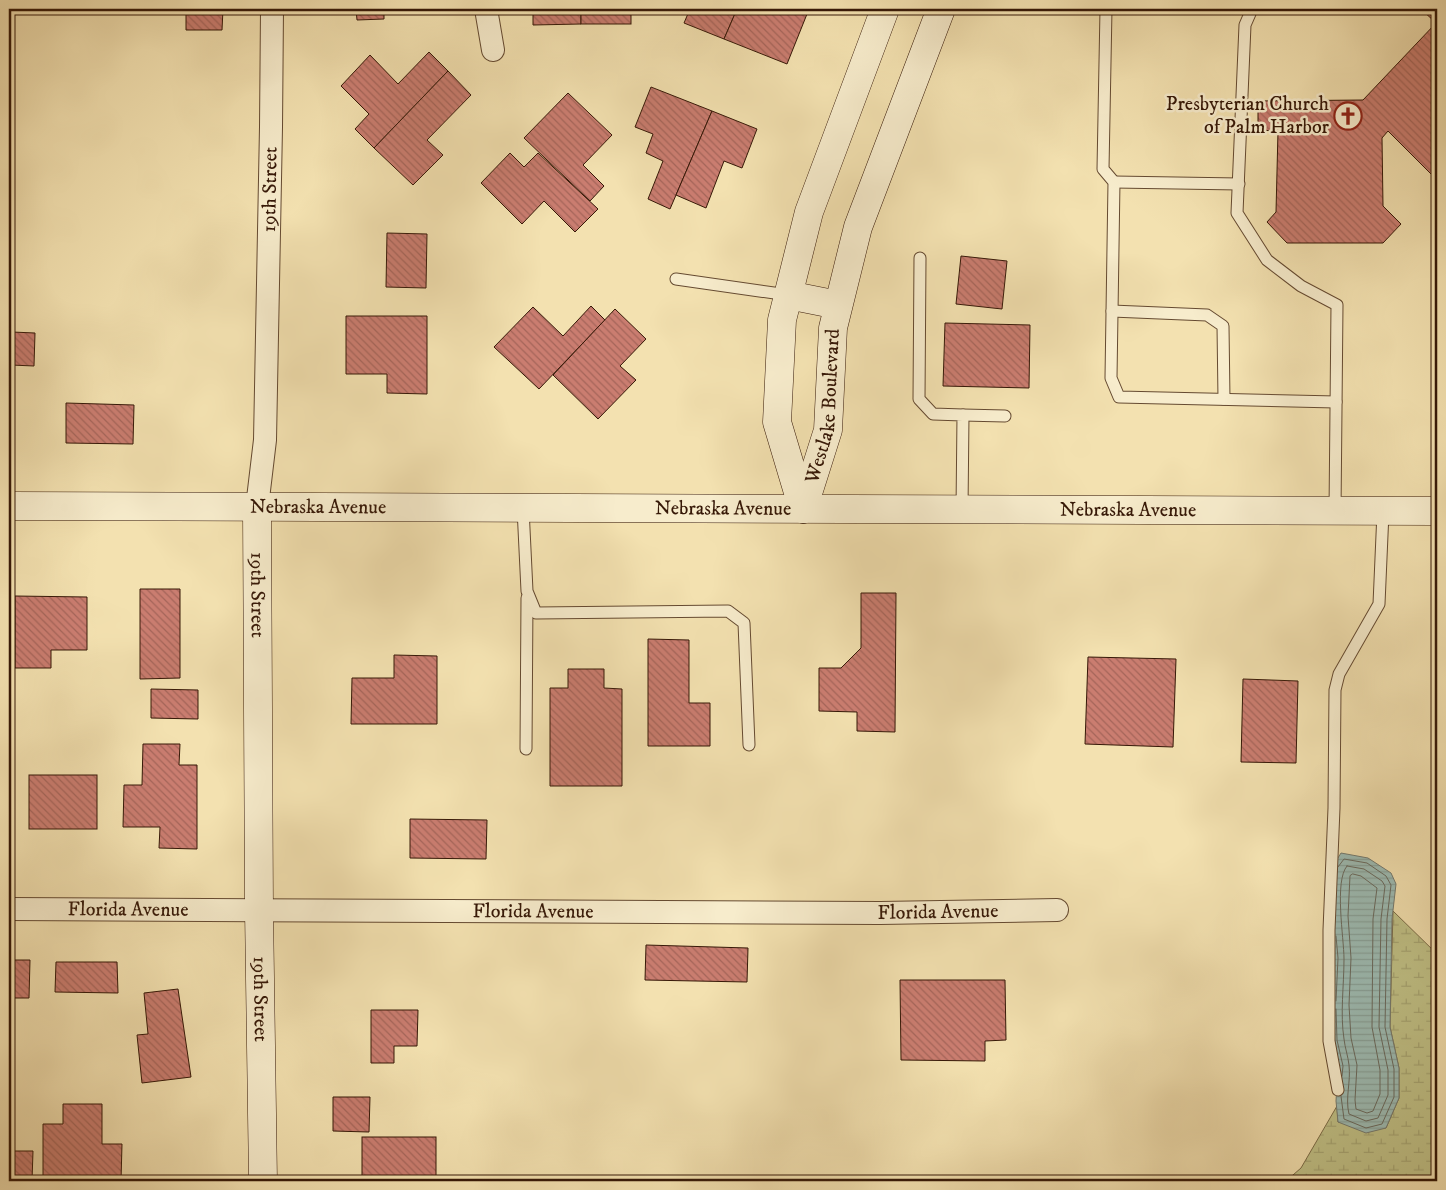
<svg xmlns="http://www.w3.org/2000/svg" width="1446" height="1190" viewBox="0 0 1446 1190" font-family="'IM FELL DW Pica',serif">
<style>
.wetland{fill:url(#wetland-marsh);stroke:#7b6c47}
.water{fill:url(#water-rules);stroke:#747a6f}
.lines{fill:none;stroke-linecap:round;stroke-linejoin:round}
.shore{stroke:#6a6a5e;stroke-width:1}
.building{fill:url(#building-back-hatch);stroke:#361807}
.lane-casing{stroke:#654a31;stroke-width:13}
.street-casing{stroke:#654a31;stroke-width:24}
.secondary-casing{stroke:#361807;stroke-width:29}
.lane{stroke:#f7eccc;stroke-width:11}
.street{stroke:#f7eccc;stroke-width:22}
.secondary{stroke:#f7eccc;stroke-width:28}
.labels{text-anchor:middle;dominant-baseline:central;stroke-width:5;stroke-linejoin:round;paint-order:stroke}
.poi-label{font-size:20px;fill:#361807;stroke:#f7eccc;text-anchor:end}
.street-label{font-size:20px;fill:#361807;stroke:#f7eccc}
</style>
<defs>
<pattern id="wetland-marsh" width="20" height="14" patternUnits="userSpaceOnUse" patternTransform="scale(1.25)"><rect width="20" height="14" fill="#c0c187"/><path d="M1 5h8M5 5V1M11 12h8M15 12V8" fill="none" stroke="#a6a573"/></pattern>
<pattern id="water-rules" width="6" height="5" patternUnits="userSpaceOnUse" patternTransform="scale(1.25)"><rect width="6" height="5" fill="#9dbcb4"/><path d="M0 2.5h6" fill="none" stroke="#88a199"/></pattern>
<pattern id="building-back-hatch" width="6" height="6" patternUnits="userSpaceOnUse" patternTransform="scale(1.25)"><rect width="6" height="6" fill="#ca7d70"/><path d="M-1 5l2 2M0 0l6 6M5-1l2 2" fill="none" stroke="#a5655a"/></pattern>
</defs>
<rect width="100%" height="100%" fill="#f3e1b0"/>
<filter id="stains"><feTurbulence type="fractalNoise" baseFrequency=".004" numOctaves="4"/><feColorMatrix values="0 0 0 0 .2 0 0 0 0 .09 0 0 0 0 .02 0 0 0 .5 -.17"/></filter>
<radialGradient id="worn" r=".72"><stop offset=".6" stop-color="#630" stop-opacity="0"/><stop offset="1" stop-color="#630" stop-opacity=".3"/></radialGradient>
<polygon class="wetland" points="1393,911 1437,954 1437,1181 1286,1181 1301,1168 1337,1106 1338,1122 1386,1128 1399,1098 1399,1068 1390,1027"/>
<polygon class="water" points="1341,853 1368,858 1391,873 1396,884 1392,919 1390,1027 1399,1068 1399,1098 1386,1128 1366,1133 1338,1122 1336,1101 1338,1066 1332,1040 1331,869"/>
<g class="lines">
<g class="shore">
<path d="M1347,866l17,3 18,12 3,5 -4,33 -2,108 9,43v25l-10,23 -12,3 -17,-7c-4,-16 2,-32 0,-49 -1,-9 -4,-17 -5,-26 -4,-26 0,-53 0,-80 0,-21 -10,-78 3,-93z"/>
<polyline points="1338,867 1344,859 1367,863 1386,876 1391,885 1387,919 1385,1027 1394,1069 1394,1097 1382,1124 1366,1128 1344,1119 1341,1096"/>
<polygon points="1353,874 1361,876 1377,888 1373,919 1372,1027 1380,1070 1380,1094 1373,1111 1367,1113 1356,1109 1355,1100 1357,1065 1351,1038 1349,1005 1351,958 1348,916 1350,876"/>
<polyline points="1336,936 1338,958 1336,1001"/>
<polyline points="1336,1009 1337,1040 1343,1066 1342,1076"/>
</g>
</g>
<g class="building">
<polygon points="186,9 223,9 222,30 186,30"/>
<polygon points="356,9 384,9 384,19 357,20"/>
<polygon points="533,9 581,9 581,24 533,25"/>
<rect x="581" y="9" width="50" height="15"/>
<polygon points="690,9 737,9 724,39 684,23"/>
<polygon points="737,9 795,9 807,14 787,64 724,39"/>
<polygon points="1421,9 1437,9 1437,180 1388,131 1382,138 1383,206 1401,224 1383,243 1287,243 1267,222 1276,212 1278,131 1258,130 1258,101 1363,100 1436,23"/>
<polygon points="429,52 448,71 374,148 355,129 369,114 341,86 370,55 398,84"/>
<polygon points="448,71 471,95 427,140 443,155 413,185 374,148"/>
<polygon points="651,87 712,111 670,209 648,199 663,161 646,153 653,134 635,127"/>
<polygon points="568,93 612,135 583,165 604,186 590,201 524,138"/>
<polygon points="712,111 757,129 742,168 724,161 706,208 676,195"/>
<polygon points="510,153 524,167 538,153 598,209 575,232 544,201 522,224 481,183"/>
<polygon points="387,233 427,234 426,288 386,287"/>
<polygon points="961,256 1007,261 1002,309 956,304"/>
<polygon points="591,306 605,320 539,389 494,347 533,307 563,336"/>
<polygon points="615,309 646,339 620,366 636,380 598,419 553,375"/>
<polygon points="346,316 427,316 427,394 387,393 387,374 346,374"/>
<polygon points="945,323 1030,325 1029,388 943,386"/>
<polygon points="12,332 35,333 34,366 11,365"/>
<polygon points="66,403 134,405 133,444 66,443"/>
<polygon points="140,589 180,589 180,678 140,679"/>
<polygon points="861,593 896,593 895,732 857,731 857,712 819,711 819,668 841,668 861,648"/>
<polygon points="15,596 87,597 87,650 51,650 51,668 15,668"/>
<polygon points="648,639 689,640 689,703 710,703 710,746 648,746"/>
<polygon points="394,655 437,656 437,724 351,724 352,678 394,678"/>
<polygon points="1088,657 1176,659 1173,747 1085,744"/>
<polygon points="568,669 604,669 604,688 622,689 622,786 550,786 550,688 568,688"/>
<polygon points="1243,679 1298,681 1296,763 1241,762"/>
<polygon points="151,689 198,690 198,719 151,718"/>
<polygon points="143,744 180,744 179,765 197,765 197,849 159,848 160,827 123,827 124,785 142,785"/>
<rect x="29" y="775" width="68" height="54"/>
<polygon points="410,819 487,820 486,859 410,858"/>
<polygon points="646,945 748,948 747,982 645,980"/>
<polygon points="13,960 30,960 29,998 12,998 12,1017 9,1017 9,979 13,979"/>
<polygon points="56,962 117,962 118,993 55,992"/>
<polygon points="900,980 1005,980 1006,1040 985,1041 985,1061 901,1060"/>
<polygon points="178,989 191,1077 142,1083 137,1035 148,1034 144,993"/>
<polygon points="371,1010 418,1010 417,1046 394,1046 394,1063 371,1063"/>
<polygon points="333,1097 370,1097 369,1132 333,1131"/>
<polygon points="63,1104 102,1104 102,1144 122,1144 121,1181 43,1181 43,1124 63,1124"/>
<rect x="362" y="1137" width="74" height="44"/>
<polygon points="9,1151 33,1151 32,1181 9,1181"/>
</g>
<g class="lines">
<g class="lane-casing">
<g id="lane">
<polyline points="1106,9 1103,169 1114,182 1111,378 1119,397 1336,402"/>
<polyline points="1252,9 1245,25 1237,213 1267,260 1301,286 1337,305 1335,512"/>
<polyline points="1114,182 1239,184"/>
<polyline points="920,258 919,399 933,414 963,415 962,510"/>
<polyline points="676,279 788,295"/>
<polyline points="1112,311 1207,315 1223,326 1224,399"/>
<polyline points="963,415 1005,416"/>
<polyline points="523,508 527,591 536,613 728,611 744,623 749,745"/>
<polyline points="526,749 527,598"/>
<polyline points="1338,1090 1329,1041 1329,930 1334,808 1335,690 1339,674 1379,604 1383,512"/>
</g>
</g>
<g class="street-casing">
<g id="street">
<polyline points="486,9 493,50"/>
<path id="s1" d="M257,507l8,-67 6,-313 1,-118"/>
<path id="s2" d="M9,909l871,4 177,-3"/>
</g>
</g>
<g class="secondary-casing">
<g id="secondary">
<polyline points="788,295 838,305"/>
<path id="s3" d="M9,506l1428,5"/>
<path id="s4" d="M257,507l2,403 4,271"/>
<path id="s5" d="M803,509l25,-79 5,-102 25,-101 83,-218"/>
<polyline points="803,509 777,422 782,320 809,212 885,9"/>
</g>
</g>
<use href="#lane" class="lane"/>
<use href="#street" class="street"/>
<use href="#secondary" class="secondary"/>
</g>
<defs>
<g id="church-ring" transform="scale(1.4375)"><circle r="9.5" fill="#f7eccc" stroke="#8f2418" stroke-width="1.5"/><path d="M-1.2-6h2.4v3.5h3.3v2.4h-3.3V6h-2.4V-.1h-3.3v-2.4h3.3Z" fill="#8f2418"/></g>
</defs>
<g fill-rule="evenodd">
<use href="#church-ring" x="1348" y="116"/>
</g>
<g class="labels">
<g class="poi-label">
<text x="1329" y="104">Presbyterian Church<tspan x="1329" dy="23">of Palm Harbor</tspan></text>
</g>
<g class="street-label">
<text stroke="none"><textPath href="#s1" startOffset="318">19th Street</textPath></text>
<text stroke="none"><textPath href="#s5" startOffset="106">Westlake Boulevard</textPath></text>
<text stroke="none"><textPath href="#s3" startOffset="309">Nebraska Avenue</textPath></text>
<text stroke="none"><textPath href="#s3" startOffset="714">Nebraska Avenue</textPath></text>
<text stroke="none"><textPath href="#s3" startOffset="1119">Nebraska Avenue</textPath></text>
<text stroke="none"><textPath href="#s4" startOffset="88">19th Street</textPath></text>
<text stroke="none"><textPath href="#s2" startOffset="119">Florida Avenue</textPath></text>
<text stroke="none"><textPath href="#s2" startOffset="524">Florida Avenue</textPath></text>
<text stroke="none"><textPath href="#s2" startOffset="929">Florida Avenue</textPath></text>
<text stroke="none"><textPath href="#s4" startOffset="492">19th Street</textPath></text>
</g>
</g>
<rect width="1446" height="1190" fill="none" stroke="#f3e1b0" stroke-width="30"/>
<rect x="10" y="10" width="1426" height="1170" fill="none" stroke="#361807" stroke-width="2.5"/>
<rect x="15" y="15" width="1416" height="1160" fill="none" stroke="#361807"/>
<rect width="100%" height="100%" filter="url(#stains)"/>
<rect width="100%" height="100%" fill="url(#worn)"/>
</svg>
